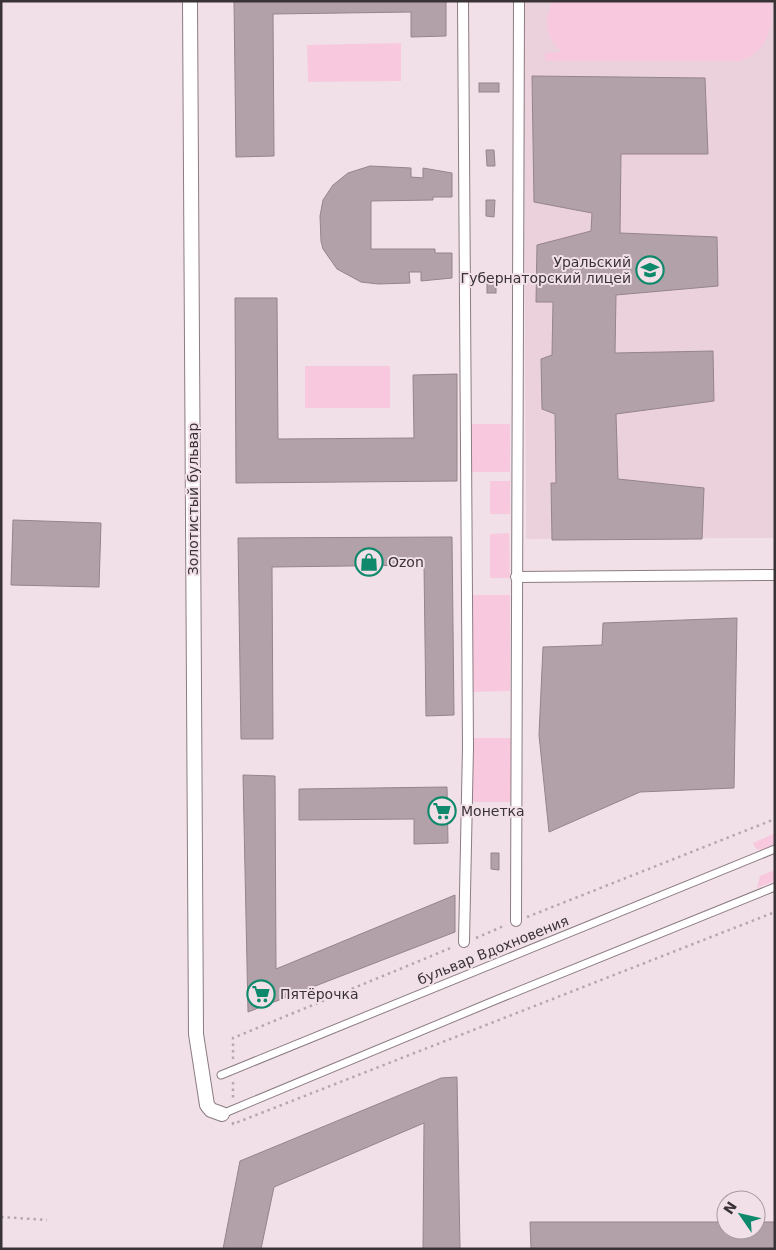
<svg xmlns="http://www.w3.org/2000/svg" width="776" height="1250" viewBox="0 0 776 1250" font-family="'DejaVu Sans',sans-serif">
<style>
.built{fill:#ebd1dc}
.green{fill:#f8c9de}
.building{fill:#b2a1a8;stroke:#95848b}
.lines{fill:none;stroke-linecap:round;stroke-linejoin:round}
.service-casing{stroke:#8c7c83;stroke-width:9}
.pedestrian-casing{stroke:#8c7c83;stroke-width:12}
.minor-casing{stroke:#8c7c83;stroke-width:16}
.path{stroke:#b5a7ad;stroke-width:2.5;stroke-dasharray:2.5 4;stroke-linecap:butt}
.service{stroke:#fff;stroke-width:7}
.pedestrian{stroke:#fff;stroke-width:10}
.minor{stroke:#fff;stroke-width:14}
.labels{text-anchor:middle;dominant-baseline:central;stroke-width:4;stroke-linejoin:round;paint-order:stroke}
.poi-label{font-size:14px;fill:#3a3336;stroke:#f2e0e8;text-anchor:start}
.street-label{font-size:14px;fill:#3a3336;stroke:#f2e0e8}
</style>
<rect width="100%" height="100%" fill="#f2e0e8"/>
<polygon class="built" points="523,1 775,1 775,538 526,539"/>
<g class="green">
<path d="M552,1h218c6,26 -5,55 -32,60h-193v-8l17,-1c-17,-15 -18,-29 -10,-51z"/>
<polygon points="401,43 401,81 308,82 307,45"/>
<rect x="305" y="366" width="85" height="42"/>
<polygon points="471,424 510,424 510,472 472,472"/>
<rect x="490" y="481" width="20" height="33"/>
<polygon points="509,533 510,578 490,578 490,534"/>
<polygon points="471,595 510,595 510,691 471,692"/>
<rect x="472" y="738" width="39" height="64"/>
<polygon points="775,833 775,844 761,850 756,849 753,843"/>
<polygon points="775,870 775,881 757,888 760,876"/>
</g>
<g class="building">
<polygon points="234,1 446,1 446,36 411,37 411,12 273,14 274,156 236,157"/>
<polygon points="532,76 705,78 708,154 621,154 620,233 717,237 718,286 616,295 615,353 713,351 714,401 616,414 618,479 704,488 702,539 552,540 551,483 556,483 555,414 542,409 541,359 552,355 553,302 536,302 537,245 591,231 592,213 534,202"/>
<rect x="479" y="83" width="20" height="9"/>
<polygon points="486,150 494,150 495,166 487,166"/>
<polygon points="370,166 411,168 411,177 423,178 423,168 452,173 452,197 433,197 433,200 371,201 371,249 435,249 435,253 452,253 452,278 421,281 421,272 409,272 410,283 378,284 361,282 337,269 323,249 321,241 320,216 323,200 333,185 348,173"/>
<polygon points="486,200 495,200 494,217 486,216"/>
<rect x="487" y="277" width="9" height="16"/>
<polygon points="235,298 277,298 278,439 414,438 413,375 457,374 457,481 236,483"/>
<polygon points="13,520 101,523 99,587 11,585"/>
<polygon points="452,537 454,715 426,716 424,565 272,567 273,739 241,739 238,538"/>
<polygon points="737,618 734,788 640,792 549,832 539,735 543,647 602,645 603,623"/>
<polygon points="243,775 275,776 276,969 455,895 455,932 248,1012"/>
<polygon points="447,787 448,843 414,844 414,819 299,820 299,789"/>
<polygon points="491,853 499,853 499,870 491,869"/>
<polygon points="457,1077 460,1249 423,1249 424,1123 274,1187 261,1249 223,1249 240,1161 441,1078"/>
<polygon points="530,1222 726,1222 726,1230 756,1230 756,1222 775,1222 775,1249 531,1249"/>
</g>
<g class="lines">
<g class="service-casing">
<g id="service">
<polyline points="221,1075 775,849"/>
<polyline points="222,1114 496,1000 775,887"/>
</g>
</g>
<g class="pedestrian-casing">
<g id="pedestrian">
<polyline points="463,1 468,747 464,942"/>
<polyline points="516,577 775,575"/>
<polyline points="516,921 519,1"/>
</g>
</g>
<g class="minor-casing">
<polyline id="minor" points="190,1 196,1034 207,1105 211,1110 222,1114"/>
</g>
<g class="path">
<polyline points="527,917 775,819"/>
<polyline points="476,938 506,925"/>
<polyline points="233,1059 233,1038 453,947"/>
<polyline points="233,1082 233,1099"/>
<polyline points="233,1122 233,1124 775,912"/>
<polyline points="1,1217 47,1220"/>
</g>
<use href="#service" class="service"/>
<use href="#pedestrian" class="pedestrian"/>
<use href="#minor" class="minor"/>
</g>
<defs>
<g id="school-ring" transform="scale(1.4375)"><circle r="9.5" fill="#f2e0e8" stroke="#0f896b" stroke-width="1.5"/><path d="M0-5L7-2L0 1L-7-2ZM-4 1L0 2.5L4 1V4Q0 6-4 4Z" fill="#0f896b"/></g>
<g id="shop-ring" transform="scale(1.4375)"><circle r="9.5" fill="#f2e0e8" stroke="#0f896b" stroke-width="1.5"/><path d="M-5-2.5h2.3a2.7 3.5 0 0 1 5.4 0H5L5.5 6h-11ZM-1.5-2.5h3a1.5 2.3 0 0 0-3 0Z" fill="#0f896b"/></g>
<g id="supermarket-ring" transform="scale(1.4375)"><circle r="9.5" fill="#f2e0e8" stroke="#0f896b" stroke-width="1.5"/><path d="M-6-5.5h2.5l.6 2H6L4.5 2H-2.5L-4.4-4H-6ZM-1.5 3.2a1.3 1.3 0 1 0 .1 0ZM3 3.2a1.3 1.3 0 1 0 .1 0Z" fill="#0f896b"/></g>
</defs>
<g fill-rule="evenodd">
<use href="#school-ring" x="650" y="270"/>
<use href="#shop-ring" x="369" y="562"/>
<use href="#supermarket-ring" x="442" y="811"/>
<use href="#supermarket-ring" x="261" y="994"/>
</g>
<g class="labels">
<g class="poi-label">
<text x="631" y="262" text-anchor="end">Уральский<tspan x="631" dy="16">Губернаторский лицей</tspan></text>
<text x="388" y="562">Ozon</text>
<text x="461" y="811">Монетка</text>
<text x="280" y="994">Пятёрочка</text>
</g>
<g class="street-label">
<text transform="translate(193 499) rotate(-90)">Золотистый бульвар</text>
<text transform="translate(493 950) rotate(-22)">бульвар Вдохновения</text>
</g>
</g>
<rect width="776" height="1250" fill="none" stroke="#3a3336" stroke-width="5"/>
<g transform="translate(741 1215) rotate(304)"><circle r="24" fill="#f2e0e8" stroke="#a89ba1"/>
<path d="M0-4L9 19L0 12L-9 19Z" fill="#0f896b"/>
<text y="-8" font-size="14" font-weight="bold" text-anchor="middle" fill="#3a3336">N</text>
</g>
</svg>
